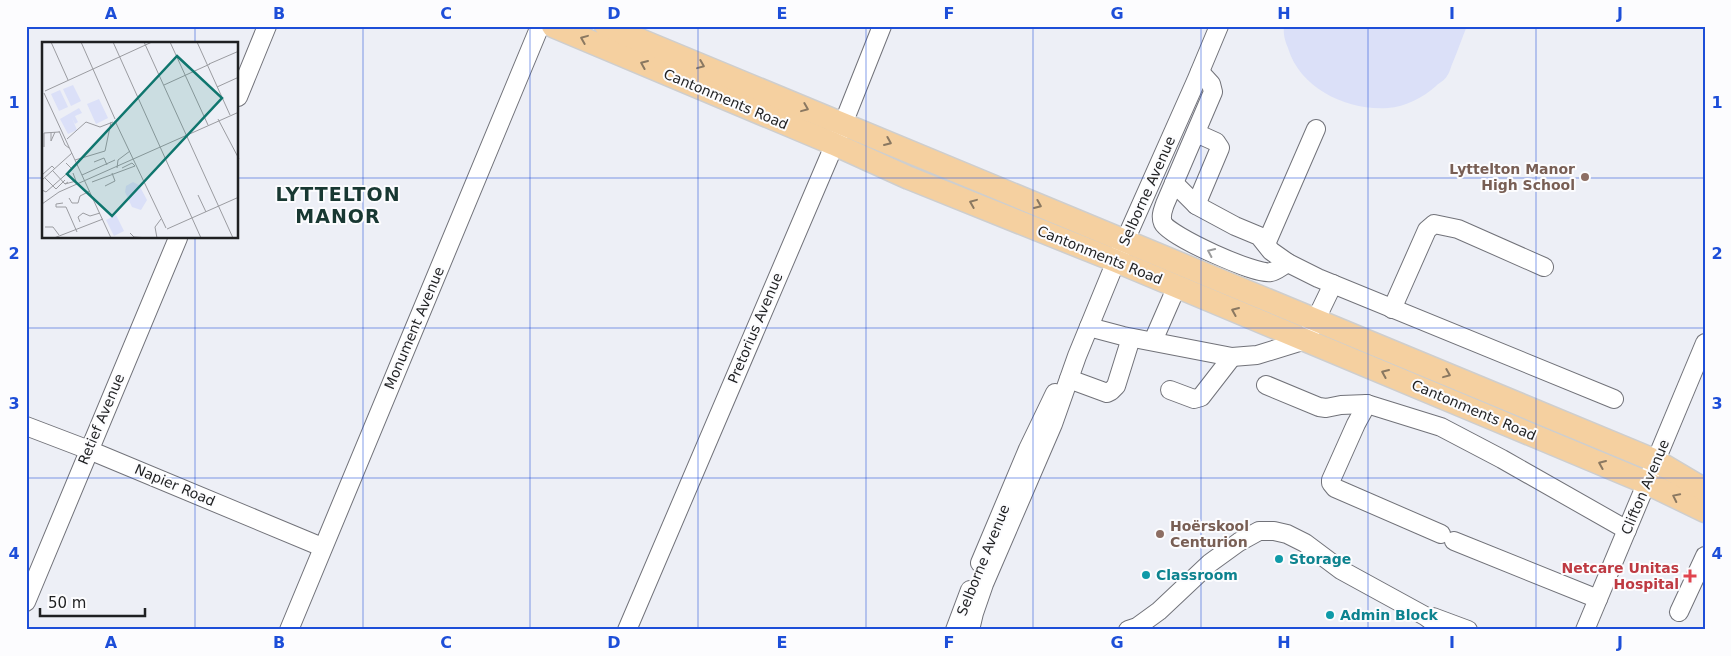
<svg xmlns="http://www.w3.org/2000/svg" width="1731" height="656" viewBox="0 0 1731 656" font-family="'DejaVu Sans',sans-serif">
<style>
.green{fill:#dbe0f8}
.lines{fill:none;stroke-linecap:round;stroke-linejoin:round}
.minor-casing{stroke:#717279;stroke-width:20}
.major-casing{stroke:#cecece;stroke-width:25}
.minor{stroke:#fff;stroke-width:18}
.major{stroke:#f5d0a0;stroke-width:22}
.oneway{stroke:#8a7861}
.oneway2{stroke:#9a9b9c}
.grid{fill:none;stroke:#1d4ed8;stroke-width:1;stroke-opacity:0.55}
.education-dot{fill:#8d6e63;stroke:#fcfcfe;stroke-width:2}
.culture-dot{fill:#0f9aa8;stroke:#fcfcfe;stroke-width:2}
.health-dot{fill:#e0444e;stroke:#fcfcfe;stroke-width:2}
.labels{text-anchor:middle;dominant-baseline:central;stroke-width:4;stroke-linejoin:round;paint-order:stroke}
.street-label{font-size:14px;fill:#1f2022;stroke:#fcfcfe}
.education-label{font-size:14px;font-weight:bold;fill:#785e54;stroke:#fcfcfe;text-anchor:end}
.culture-label{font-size:14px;font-weight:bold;fill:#0d838f;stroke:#fcfcfe;text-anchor:start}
.health-label{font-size:14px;font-weight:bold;fill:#be3a42;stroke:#fcfcfe;text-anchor:end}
.district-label{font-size:19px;font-weight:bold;letter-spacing:1px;fill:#183832;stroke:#fcfcfe}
.inset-road{fill:none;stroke:#9b9ca1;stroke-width:1}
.view{fill:#0f766e;fill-opacity:0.15;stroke:#0f766e;stroke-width:2.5}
.inset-edge{fill:none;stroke:#1f2022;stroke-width:2.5}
.neatline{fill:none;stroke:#1d4ed8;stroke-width:2}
.grid-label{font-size:16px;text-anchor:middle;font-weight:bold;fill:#1d4ed8}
</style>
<rect width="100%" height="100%" fill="#edeff6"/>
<path class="green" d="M1284,26h183c-5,12 -9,24 -14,36 -2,4 -3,10 -6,14 -2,4 -8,7 -11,10 -12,11 -31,21 -48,22 -40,3 -88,-19 -100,-60 -3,-7 -5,-14 -4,-22z"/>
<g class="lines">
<g class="minor-casing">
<g id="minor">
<path d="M1200,72l11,12 2,8 -48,112c-2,6 -5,12 -2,19 6,13 94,53 108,49 6,-1 12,-7 17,-9"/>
<polyline points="238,97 267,26"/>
<polyline points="1196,133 1216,142 1220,148 1196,205"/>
<polyline points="1174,183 1196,205 1235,226 1259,236 1271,251 1288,263 1318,278 1614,399"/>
<polyline points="1266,244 1316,129"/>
<polyline points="1392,309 1427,230 1434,224 1458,229 1544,267"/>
<polyline points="1089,327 1123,336 1232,357 1257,355 1306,340 1333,284"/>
<polyline points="1153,341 1177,286"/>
<polyline points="1069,379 1107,393 1111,391 1116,386 1131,338"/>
<polyline points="1266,385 1319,407 1326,408 1341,405 1367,404 1441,427 1502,459 1627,530"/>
<polyline points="1170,390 1194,399 1201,397 1232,357"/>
<polyline points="1367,404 1356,424 1331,480 1331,483 1335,488 1441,534"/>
<polyline points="26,426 89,450 322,547"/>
<polyline points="1454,541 1598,599"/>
<polyline points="980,563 1028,449 1055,393"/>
<polyline points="26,602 178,238"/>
<polyline points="1679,612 1705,556"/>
<polyline points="1433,617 1468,630"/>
<polyline points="289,630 540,26"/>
<polyline points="627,630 839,134 882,26"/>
<polyline points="955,630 970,590"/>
<polyline points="970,630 974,613 984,584 1053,424 1077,356 1116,261 1196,81 1219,26"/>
<polyline points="1128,630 1137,627 1159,611 1210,563 1239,542 1259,531 1274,531 1287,534 1305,543 1341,570 1425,616 1444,630"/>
<polyline points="1585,630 1705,343"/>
</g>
</g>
<g class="major-casing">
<g id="major">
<polyline points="553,26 834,144 909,178 1116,261 1494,419 1647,483 1705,511"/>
<polyline points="606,26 1656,461 1705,490"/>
</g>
</g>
<use href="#minor" class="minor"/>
<use href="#major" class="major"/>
</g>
<defs><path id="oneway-chevron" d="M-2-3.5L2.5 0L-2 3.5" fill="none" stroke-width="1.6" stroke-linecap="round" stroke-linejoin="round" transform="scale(1.25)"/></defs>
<g class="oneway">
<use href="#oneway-chevron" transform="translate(584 39) rotate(-158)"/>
<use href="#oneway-chevron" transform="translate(644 64) rotate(-157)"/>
<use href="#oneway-chevron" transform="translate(701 65) rotate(22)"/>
<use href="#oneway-chevron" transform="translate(805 108) rotate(22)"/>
<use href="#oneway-chevron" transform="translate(888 142) rotate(23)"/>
<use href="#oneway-chevron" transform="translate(973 203) rotate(-158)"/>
<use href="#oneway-chevron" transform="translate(1038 205) rotate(23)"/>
<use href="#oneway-chevron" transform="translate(1235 311) rotate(-157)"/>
<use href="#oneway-chevron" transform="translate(1385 373) rotate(-157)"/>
<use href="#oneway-chevron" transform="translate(1447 374) rotate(22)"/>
<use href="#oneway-chevron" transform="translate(1602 464) rotate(-157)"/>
<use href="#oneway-chevron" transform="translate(1676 497) rotate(-154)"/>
</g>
<use class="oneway2" href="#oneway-chevron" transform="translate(1211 252) rotate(-155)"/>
<path class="grid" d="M195,26v18M363,26v604M530,26v604M698,26v604M866,26v604M1033,26v604M1201,26v604M1368,26v604M1536,26v604M26,178h18M238,178h1467M195,238v392M26,328h1679M26,478h1679"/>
<g class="education-dot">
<circle cx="1585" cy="177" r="5"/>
<circle cx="1160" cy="534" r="5"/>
</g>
<g class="culture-dot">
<circle cx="1279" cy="559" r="5"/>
<circle cx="1146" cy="575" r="5"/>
<circle cx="1330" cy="615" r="5"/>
</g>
<path class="health-dot" d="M1687.5 568.5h5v5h5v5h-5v5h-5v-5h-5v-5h5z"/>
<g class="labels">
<g class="street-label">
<text transform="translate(726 99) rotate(23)">Cantonments Road</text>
<text transform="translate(1147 191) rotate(-66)">Selborne Avenue</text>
<text transform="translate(1100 255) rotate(22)">Cantonments Road</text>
<text transform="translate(414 328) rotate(-67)">Monument Avenue</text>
<text transform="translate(755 328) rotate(-67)">Pretorius Avenue</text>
<text transform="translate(1474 410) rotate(23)">Cantonments Road</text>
<text transform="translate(101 419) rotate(-67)">Retief Avenue</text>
<text transform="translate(175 485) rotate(23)">Napier Road</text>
<text transform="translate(1645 487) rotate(-67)">Clifton Avenue</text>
<text transform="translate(983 560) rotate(-68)">Selborne Avenue</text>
</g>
<g class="education-label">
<text x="1575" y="169">Lyttelton Manor<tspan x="1575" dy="16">High School</tspan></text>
<text x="1170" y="526" text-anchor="start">Hoërskool<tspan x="1170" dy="16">Centurion</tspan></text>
</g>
<g class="culture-label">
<text x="1289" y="559">Storage</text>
<text x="1156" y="575">Classroom</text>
<text x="1340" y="615">Admin Block</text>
</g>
<g class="health-label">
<text x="1679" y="568">Netcare Unitas<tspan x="1679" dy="16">Hospital</tspan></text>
</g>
<g class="district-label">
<text x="338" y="194">LYTTELTON<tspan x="338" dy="22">MANOR</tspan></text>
</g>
</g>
<g transform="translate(42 42)">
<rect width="196" height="196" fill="#edeff6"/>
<path d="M31,43l8,16 -10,5 -8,-17zM18,48l8,17 -9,4 -8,-17zM57,57l9,19 -12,6 -9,-20zM37,66l3,5 -7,3 3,6 -3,2 -3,-6 5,12 -9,4 -8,-15zM91,140l6,3 8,15 -6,10 -9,-3 -7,-15 1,-6zM74,173l8,16 -10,5 -8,-16z" fill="#dbe0f8"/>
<path class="inset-road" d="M9,0l17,38M39,0l34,77M71,0l88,196M102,0l89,196M128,0l38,83M155,0l33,73M167,22l30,-13M122,43l46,-21M175,45l22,-10M3,49l107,-49M2,51l67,145M176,77l21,40M73,79l51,107M17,89l6,14 4,3M9,90v9l4,-9M25,97l19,-17 14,5 13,-5M2,105v-14l15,-1M33,118l30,-9 6,-29M52,120l10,-4 3,7M75,126l1,-8 12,-9M80,126l10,-5 3,3M11,129l12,13 3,-2M0,133l10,-9 3,3M40,133l33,-15M3,136l11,11 9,-9M0,138l30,-27M50,140l43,-16M23,142l11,-3 -3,-8M63,144l10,-5 -3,-8M0,148l4,2 26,-23 -6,-6M156,153l8,17M27,156l3,5h6l2,-7 10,-5M21,161l-7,1v3h10l11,25M0,162l17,-12 180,-80M38,180l-2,-5 5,-4 7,3 10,-3M3,185h8l6,8M125,187l72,-32M88,191l4,4 16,1M12,196l49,-19M115,196l-2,-11 6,-8"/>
<path class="view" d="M135,14l45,42 -110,118 -45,-42z"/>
<rect width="196" height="196" class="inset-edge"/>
</g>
<rect width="1731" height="656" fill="none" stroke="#fcfcfe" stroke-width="55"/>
<path d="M40 608v8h105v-8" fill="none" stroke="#1f2022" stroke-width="2.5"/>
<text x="48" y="608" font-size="15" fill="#1f2022" stroke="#fcfcfe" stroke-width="4" paint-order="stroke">50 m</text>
<rect x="28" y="28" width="1676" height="600" class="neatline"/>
<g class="grid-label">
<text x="111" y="19">A</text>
<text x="279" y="19">B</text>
<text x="446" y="19">C</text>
<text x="614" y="19">D</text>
<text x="782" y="19">E</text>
<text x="949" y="19">F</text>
<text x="1117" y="19">G</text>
<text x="1284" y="19">H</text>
<text x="1452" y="19">I</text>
<text x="1620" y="19">J</text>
<text x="14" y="108">1</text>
<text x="1717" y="108">1</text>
<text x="14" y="259">2</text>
<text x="1717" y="259">2</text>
<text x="14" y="409">3</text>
<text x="1717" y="409">3</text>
<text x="14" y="559">4</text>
<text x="1717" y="559">4</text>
<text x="111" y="648">A</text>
<text x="279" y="648">B</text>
<text x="446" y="648">C</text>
<text x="614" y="648">D</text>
<text x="782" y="648">E</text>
<text x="949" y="648">F</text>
<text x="1117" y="648">G</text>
<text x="1284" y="648">H</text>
<text x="1452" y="648">I</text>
<text x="1620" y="648">J</text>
</g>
</svg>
